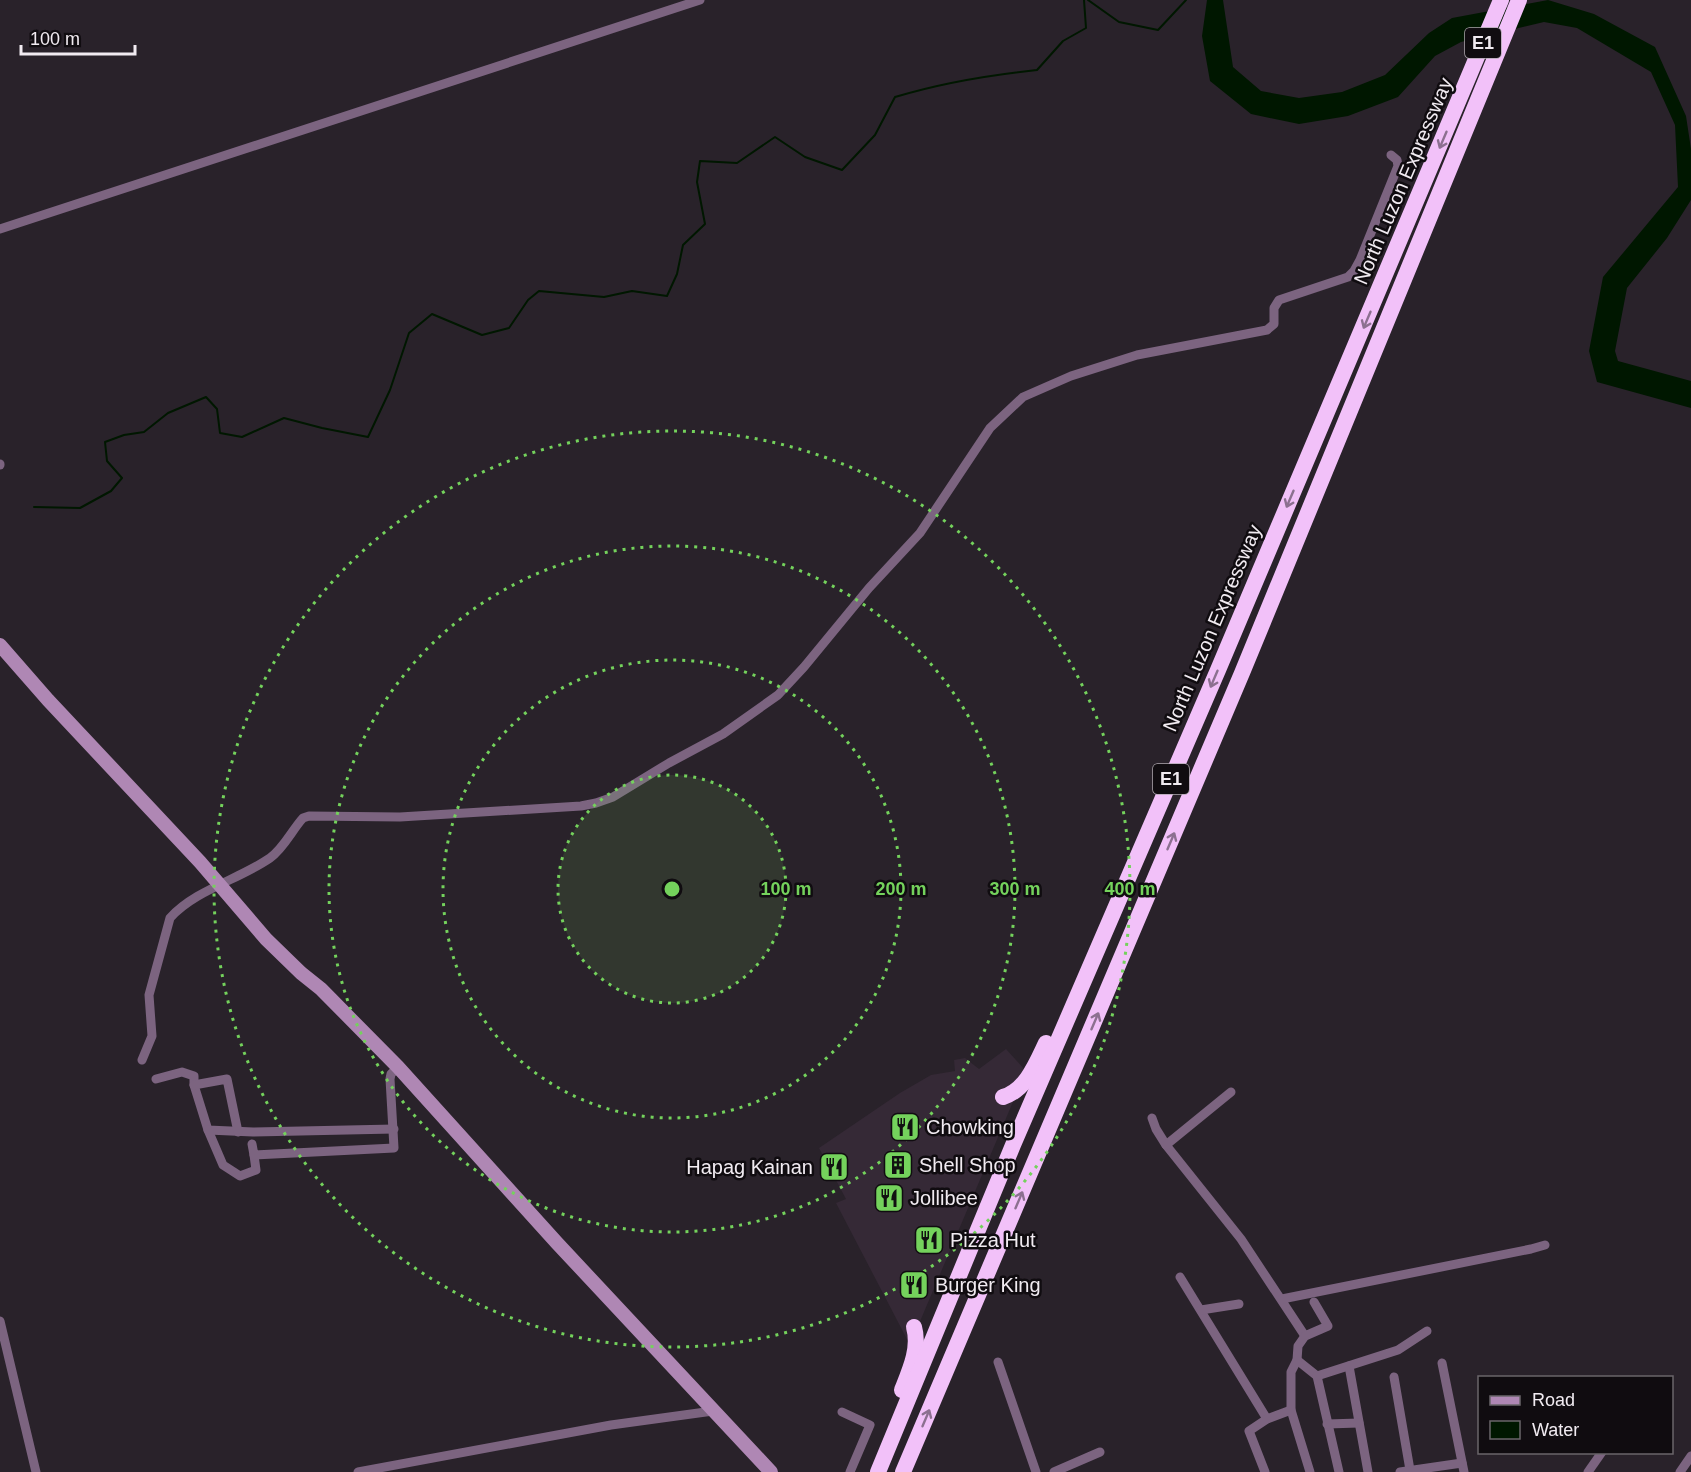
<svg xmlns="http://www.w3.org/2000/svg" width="1691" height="1472" viewBox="0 0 1691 1472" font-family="Arial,sans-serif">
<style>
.built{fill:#352936}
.water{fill:#001700}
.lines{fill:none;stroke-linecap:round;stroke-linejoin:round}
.stream{stroke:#001700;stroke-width:2}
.street{stroke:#7c6480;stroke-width:9}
.secondary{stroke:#af87b4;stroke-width:14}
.highway{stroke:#f2c1f9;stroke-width:16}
.oneway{stroke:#8c7090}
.ring{fill:none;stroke:#74d25c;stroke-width:3;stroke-dasharray:3 6}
.labels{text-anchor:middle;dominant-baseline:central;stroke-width:5;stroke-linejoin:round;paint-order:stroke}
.shield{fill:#100c10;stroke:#aea8ae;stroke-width:1.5}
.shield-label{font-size:18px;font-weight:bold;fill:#f1ebf1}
.street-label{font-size:20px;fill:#f1ebf1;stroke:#100c10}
.poi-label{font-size:20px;fill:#f1ebf1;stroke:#100c10;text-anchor:start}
.centre{fill:#74d25c;stroke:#100c10;stroke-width:3}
.ring-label{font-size:18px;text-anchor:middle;font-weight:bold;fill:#74d25c;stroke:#100c10;stroke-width:5;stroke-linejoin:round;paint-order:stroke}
</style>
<rect width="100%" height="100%" fill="#29222a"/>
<polygon class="built" points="1006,1049 1026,1071 910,1345 836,1203 846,1199 819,1148 900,1093 931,1075 955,1071 954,1060 965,1058 979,1069"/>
<polygon class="water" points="1207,0 1223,0 1233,67 1261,91 1299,98 1342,92 1385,75 1429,33 1452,18 1548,0 1594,14 1655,47 1686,116 1691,149 1691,200 1667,238 1627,288 1615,351 1618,361 1691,381 1691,408 1597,382 1589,351 1603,277 1678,187 1675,125 1651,72 1577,28 1544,22 1461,42 1435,56 1398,97 1348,116 1299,124 1251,114 1210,81 1202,36"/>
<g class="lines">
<g class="stream">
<polyline points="1088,0 1119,22 1158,30 1186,0"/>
<path d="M34,507l46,1 31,-17 11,-13 -15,-17 -2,-19 19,-7 20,-3 24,-19 38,-16 11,12 3,24 22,4 42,-19 38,10 46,9 22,-47 19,-57 23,-19 50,21 27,-7 19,-28 11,-9 65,6 28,-6 35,5 10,-22 6,-29 22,-21 -8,-42 3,-21 37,2 38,-26 30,20 37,13 33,-35 20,-38c46,-14 94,-22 142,-27l26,-29 23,-13 -2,-28"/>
</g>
<g class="street">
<polyline points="0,229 700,0"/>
<polyline points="0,464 0,465"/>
<path d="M142,1060l10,-24 -3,-41 21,-77c25,-28 70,-39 100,-60 14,-10 22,-28 33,-40l6,-2 91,1 181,-11 15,-3 17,-6 56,-34 54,-29 55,-39 26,-28 65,-79 51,-55 70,-105 33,-31 48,-21 66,-21 130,-25 7,-6v-16l5,-8 69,-23 6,-6 6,-11 38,-94 -1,-6 -6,-5"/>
<polyline points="156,1079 182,1072 194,1076 194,1085 208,1130 253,1132 394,1129"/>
<polyline points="194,1085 227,1079 238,1132"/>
<polyline points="1152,1118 1156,1129 1166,1145 1241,1239 1305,1336"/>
<polyline points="208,1130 223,1165 240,1176 256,1170 254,1155"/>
<polyline points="252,1144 254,1155 394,1148 390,1079 391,1074 398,1067"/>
<polyline points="1166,1145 1231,1092"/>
<polyline points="1180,1277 1267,1419"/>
<polyline points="1282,1299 1531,1249 1545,1245"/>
<polyline points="1201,1310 1239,1304"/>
<polyline points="0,1321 36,1472"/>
<polyline points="1297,1360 1317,1376 1339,1472"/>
<polyline points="998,1362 1036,1472"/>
<polyline points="1442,1363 1464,1472"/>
<polyline points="1349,1366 1368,1472"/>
<polyline points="1317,1376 1398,1350 1427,1331"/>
<polyline points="1394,1377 1410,1470"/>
<polyline points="842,1412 870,1425 850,1472"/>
<polyline points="1327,1424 1359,1423"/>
<polyline points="358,1472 611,1425 713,1411"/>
<polyline points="1054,1472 1100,1452"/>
<polyline points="1265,1472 1249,1431 1267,1419 1291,1410"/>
<polyline points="1310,1472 1291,1410 1291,1372 1297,1360 1298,1346 1305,1336 1328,1326 1314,1302"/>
<polyline points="1400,1472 1462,1463"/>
<polyline points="1588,1472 1602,1452"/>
<polyline points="1680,1472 1691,1456"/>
</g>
<polyline class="secondary" points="0,645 48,700 200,862 266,939 301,973 321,989 398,1067 557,1243 771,1472"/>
<g class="highway">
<path d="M1003,1097c23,-7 33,-33 43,-54"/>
<path d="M902,1390c8,-20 18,-42 12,-63"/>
<polyline points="878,1472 1013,1145 1218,670 1501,0"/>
<polyline points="903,1472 1242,673 1519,0"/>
</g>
</g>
<defs><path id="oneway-shaft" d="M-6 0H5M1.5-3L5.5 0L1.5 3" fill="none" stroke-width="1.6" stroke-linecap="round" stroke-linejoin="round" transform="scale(1.5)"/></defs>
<g class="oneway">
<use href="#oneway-shaft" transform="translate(1443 140) rotate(113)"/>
<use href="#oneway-shaft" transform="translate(1367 320) rotate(113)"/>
<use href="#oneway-shaft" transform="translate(1290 499) rotate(113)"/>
<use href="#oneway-shaft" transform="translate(1214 679) rotate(113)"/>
<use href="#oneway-shaft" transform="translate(1171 841) rotate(-67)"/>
<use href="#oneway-shaft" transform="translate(1095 1021) rotate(-67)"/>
<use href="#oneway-shaft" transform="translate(1019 1200) rotate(-67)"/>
<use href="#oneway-shaft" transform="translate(926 1418) rotate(-67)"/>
</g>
<circle cx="672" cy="889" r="114" fill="#74d25c" fill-opacity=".12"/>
<g class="ring">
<circle cx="672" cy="889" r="114"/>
<circle cx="672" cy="889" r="229"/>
<circle cx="672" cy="889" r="343"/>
<circle cx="672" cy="889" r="458"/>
</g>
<defs>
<g id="restaurant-square" transform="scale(1.5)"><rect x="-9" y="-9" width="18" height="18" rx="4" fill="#74d25c" stroke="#100c10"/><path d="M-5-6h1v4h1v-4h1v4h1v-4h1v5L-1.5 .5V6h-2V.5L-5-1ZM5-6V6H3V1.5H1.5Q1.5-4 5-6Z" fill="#111"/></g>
<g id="building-square" transform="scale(1.5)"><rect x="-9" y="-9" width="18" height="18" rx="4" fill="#74d25c" stroke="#100c10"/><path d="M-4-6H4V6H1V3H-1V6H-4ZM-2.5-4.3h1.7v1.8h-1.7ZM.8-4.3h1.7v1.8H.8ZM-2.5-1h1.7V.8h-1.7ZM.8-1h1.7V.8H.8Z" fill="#111"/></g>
</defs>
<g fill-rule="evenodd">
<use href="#restaurant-square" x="905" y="1127"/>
<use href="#building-square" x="898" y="1165"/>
<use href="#restaurant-square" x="834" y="1167"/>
<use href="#restaurant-square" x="889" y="1198"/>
<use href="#restaurant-square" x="929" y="1240"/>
<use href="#restaurant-square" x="914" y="1285"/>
</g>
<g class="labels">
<g class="shield">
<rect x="1465" y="28" width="36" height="30" rx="4.5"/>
<rect x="1153" y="764" width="36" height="30" rx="4.5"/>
</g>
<g class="shield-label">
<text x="1483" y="43">E1</text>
<text x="1171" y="779">E1</text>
</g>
<g class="street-label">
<text transform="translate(1403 181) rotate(-67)">North Luzon Expressway</text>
<text transform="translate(1212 628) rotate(-67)">North Luzon Expressway</text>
</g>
<g class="poi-label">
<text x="926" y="1127">Chowking</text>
<text x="919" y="1165">Shell Shop</text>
<text x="813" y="1167" text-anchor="end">Hapag Kainan</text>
<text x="910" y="1198">Jollibee</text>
<text x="950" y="1240">Pizza Hut</text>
<text x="935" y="1285">Burger King</text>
</g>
</g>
<circle cx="672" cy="889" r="9" class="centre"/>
<g class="ring-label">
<text x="786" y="895">100 m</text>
<text x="901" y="895">200 m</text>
<text x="1015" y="895">300 m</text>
<text x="1130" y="895">400 m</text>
</g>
<rect x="1478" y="1376" width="195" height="78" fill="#100c10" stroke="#6a656a" stroke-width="1.5"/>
<rect x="1490" y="1396" width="30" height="9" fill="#af87b4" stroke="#6a656a" stroke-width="1.5"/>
<text x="1532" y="1406" font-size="18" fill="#f1ebf1">Road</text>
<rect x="1490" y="1421" width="30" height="18" fill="#001700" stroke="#6a656a" stroke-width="1.5"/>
<text x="1532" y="1436" font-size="18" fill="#f1ebf1">Water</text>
<path d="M21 45v9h114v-9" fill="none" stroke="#f1ebf1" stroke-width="3"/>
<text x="30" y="45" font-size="18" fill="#f1ebf1" stroke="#100c10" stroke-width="4.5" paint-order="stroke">100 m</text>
</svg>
